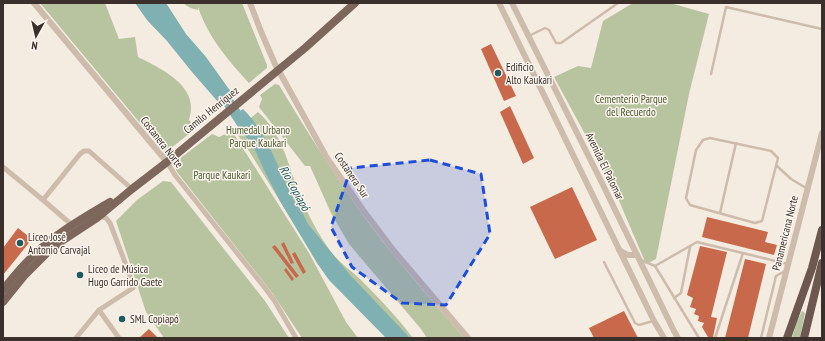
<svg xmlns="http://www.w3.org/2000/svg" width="825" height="341" viewBox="0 0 825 341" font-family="'PT Sans Narrow',sans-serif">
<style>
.green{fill:#b8c4a0}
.water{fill:#7fb0b2}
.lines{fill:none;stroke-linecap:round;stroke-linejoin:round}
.river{stroke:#7fb0b2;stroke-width:11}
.building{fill:#c8694b}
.service{stroke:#cdbbac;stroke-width:2.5}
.minor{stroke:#cdbbac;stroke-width:5}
.tertiary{stroke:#cdbbac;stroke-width:6}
.primary{stroke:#7d675c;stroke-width:8}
.trunk{stroke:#6c584f;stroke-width:8}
.marked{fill:#1d4ed8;fill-opacity:0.2;stroke:#1d4ed8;stroke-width:3;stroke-dasharray:8 5;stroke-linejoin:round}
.poi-dot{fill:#1f5a5e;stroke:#fbf5ee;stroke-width:1.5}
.labels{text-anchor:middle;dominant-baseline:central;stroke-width:3;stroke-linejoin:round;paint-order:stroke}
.poi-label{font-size:11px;fill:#3b302b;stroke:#fbf5ee;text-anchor:start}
.park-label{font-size:11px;fill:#4a5a2e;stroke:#fbf5ee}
.street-label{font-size:11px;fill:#3b302b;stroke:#fbf5ee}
.water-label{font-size:12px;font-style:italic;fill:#1f5a5e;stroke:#fbf5ee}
</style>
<rect width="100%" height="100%" fill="#f4ebe1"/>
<g class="green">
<path d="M40,3h65l14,36 16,-2 3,20c24,12 63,30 51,63l7,8 -31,25z"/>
<path d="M183,3h59l25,62v3l-18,15c-21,-23 -41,-46 -51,-76v3c-6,-1 -10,-3 -15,-7z"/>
<polygon points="633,3 670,3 709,14 689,94 656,259 646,264 611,182 554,77 578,66 591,68 603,21"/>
<path d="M275,84l4,1c29,48 58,95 92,141 29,39 62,75 93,112h-37l-6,-9 -72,-85 -18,-31 -21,-47h-5l-46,-59 3,-8 -2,-4z"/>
<path d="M258,112c24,21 30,52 41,81 8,20 19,41 32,59 8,10 19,18 29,27 19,19 37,38 53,59h-24l-79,-88 -61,-99 -14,-20z"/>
<polygon points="232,131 309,253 346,322 358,338 302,338 273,294 177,172 175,167 178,160 212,134 219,137"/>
<polygon points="163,181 171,182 265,301 289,338 164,338 146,312 116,221 137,200"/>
<polygon points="802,311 805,313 800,338 792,338 797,321"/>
</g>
<g class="water">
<polygon points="135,3 166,3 186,34 206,57 231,92 219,103 192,72 167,41 147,20"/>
<path d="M243,109c24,23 37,64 52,94l7,9 6,12 42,51 60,63h-24l-57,-58 -12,-17 -37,-62 -15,-29 -10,-22 -22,-33z"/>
</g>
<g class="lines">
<polyline class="river" points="217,85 244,126"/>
</g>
<g class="building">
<polygon points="491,44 516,96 504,101 481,49"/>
<polygon points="510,106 534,158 523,164 500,112"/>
<polygon points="572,187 597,240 555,259 530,207"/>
<polygon points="707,217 768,232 765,242 777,245 774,255 702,237"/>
<polygon points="18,228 32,239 3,275 3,248"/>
<polygon points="284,242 294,263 291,264 281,244"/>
<polygon points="275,245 299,276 296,278 272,247"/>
<polygon points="700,246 727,252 711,317 717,318 713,337 708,337 702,327 704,323 698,321 699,316 694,314 696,309 690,307 693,298 687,295"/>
<polygon points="295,252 306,272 303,274 292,254"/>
<polygon points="745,259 766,264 748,338 725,338"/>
<polygon points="286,268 294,279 292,281 284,270"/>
<polygon points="624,311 638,338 594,338 589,328"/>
<polygon points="149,329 158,338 139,338"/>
</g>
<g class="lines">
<g class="service">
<polyline points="529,36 545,28 549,30 556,43 561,43 618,3"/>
<polyline points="711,74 726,7 822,29"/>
<polygon points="710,138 771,151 778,158 762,221 755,223 690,205 686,198 696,150 703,140"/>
<polyline points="777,166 791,179 806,188"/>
<polyline points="720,213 736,143"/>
<polyline points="641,260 655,266"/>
<polyline points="604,262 635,323 639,325 653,321"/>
<polyline points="674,298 681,293 690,247"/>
<polyline points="699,338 655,266 697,242 788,264"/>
<polyline points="715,338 743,253"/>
<polyline points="761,338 776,276 785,271"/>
</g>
<g class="minor">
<polyline points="167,162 175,175 265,288 274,300 296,338"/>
<polyline points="3,167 43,200 72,225 72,228"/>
<polyline points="43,200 80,154 84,151 89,151 132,189"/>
<polyline points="99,310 119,338"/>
<polyline points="76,338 99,310 133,288 134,286 110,223 106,218 99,216"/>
</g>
<g class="tertiary">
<polyline points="34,3 167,162"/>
<polyline points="250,3 262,34 275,64 327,158 363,210 394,251 468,338"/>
<polyline points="499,3 654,321 664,338"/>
<polyline points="512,3 603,185 674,331 678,338"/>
<polyline points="619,250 628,255 637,255"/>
<polyline points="769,338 822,133"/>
</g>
<g class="primary">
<path d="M3,290c10,-13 21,-26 33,-37 22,-21 49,-36 74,-51"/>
<polyline points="3,302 24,276 48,252 62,241 97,218 132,189 167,162 305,48 355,3"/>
</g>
<g class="trunk">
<polyline points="787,338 812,268 822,230"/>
<polyline points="804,338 822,263"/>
</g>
</g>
<path class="marked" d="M430,160l51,14 9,60 -44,71 -44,-2 -50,-36 -21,-40 20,-59z"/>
<g class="poi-dot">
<circle cx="498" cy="73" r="4"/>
<circle cx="20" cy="243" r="4"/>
<circle cx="80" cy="275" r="4"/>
<circle cx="122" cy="319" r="4"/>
</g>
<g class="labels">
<g class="poi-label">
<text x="506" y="67">Edificio<tspan x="506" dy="13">Alto Kaukari</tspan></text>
<text x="28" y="237">Liceo José<tspan x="28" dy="13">Antonio Carvajal</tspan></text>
<text x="88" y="269">Liceo de Música<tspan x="88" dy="13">Hugo Garrido Gaete</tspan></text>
<text x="130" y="319">SML Copiapó</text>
</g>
<g class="park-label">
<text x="631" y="99">Cementerio Parque<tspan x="631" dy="13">del Recuerdo</tspan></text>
<text x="258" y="130">Humedal Urbano<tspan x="258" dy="13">Parque Kaukari</tspan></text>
<text x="222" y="175">Parque Kaukari</text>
</g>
<g class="street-label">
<text transform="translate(211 110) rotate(-39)">Camilo Henríquez</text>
<text transform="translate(162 142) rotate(52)">Costanera Norte</text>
<text transform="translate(605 166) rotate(64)">Avenida El Palomar</text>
<text transform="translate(352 175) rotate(56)">Costanera Sur</text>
<text transform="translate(785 233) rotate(-76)">Panamericana Norte</text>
</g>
<g class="water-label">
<text transform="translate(295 188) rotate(61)">Río Copiapó</text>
</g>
</g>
<rect width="825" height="341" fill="none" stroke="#3b302b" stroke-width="8"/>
<g transform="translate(36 36) rotate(188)" stroke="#fbf5ee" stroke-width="3" paint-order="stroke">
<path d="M0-3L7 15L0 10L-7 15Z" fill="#3b302b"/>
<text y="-6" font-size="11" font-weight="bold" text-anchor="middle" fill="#3b302b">N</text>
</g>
</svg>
